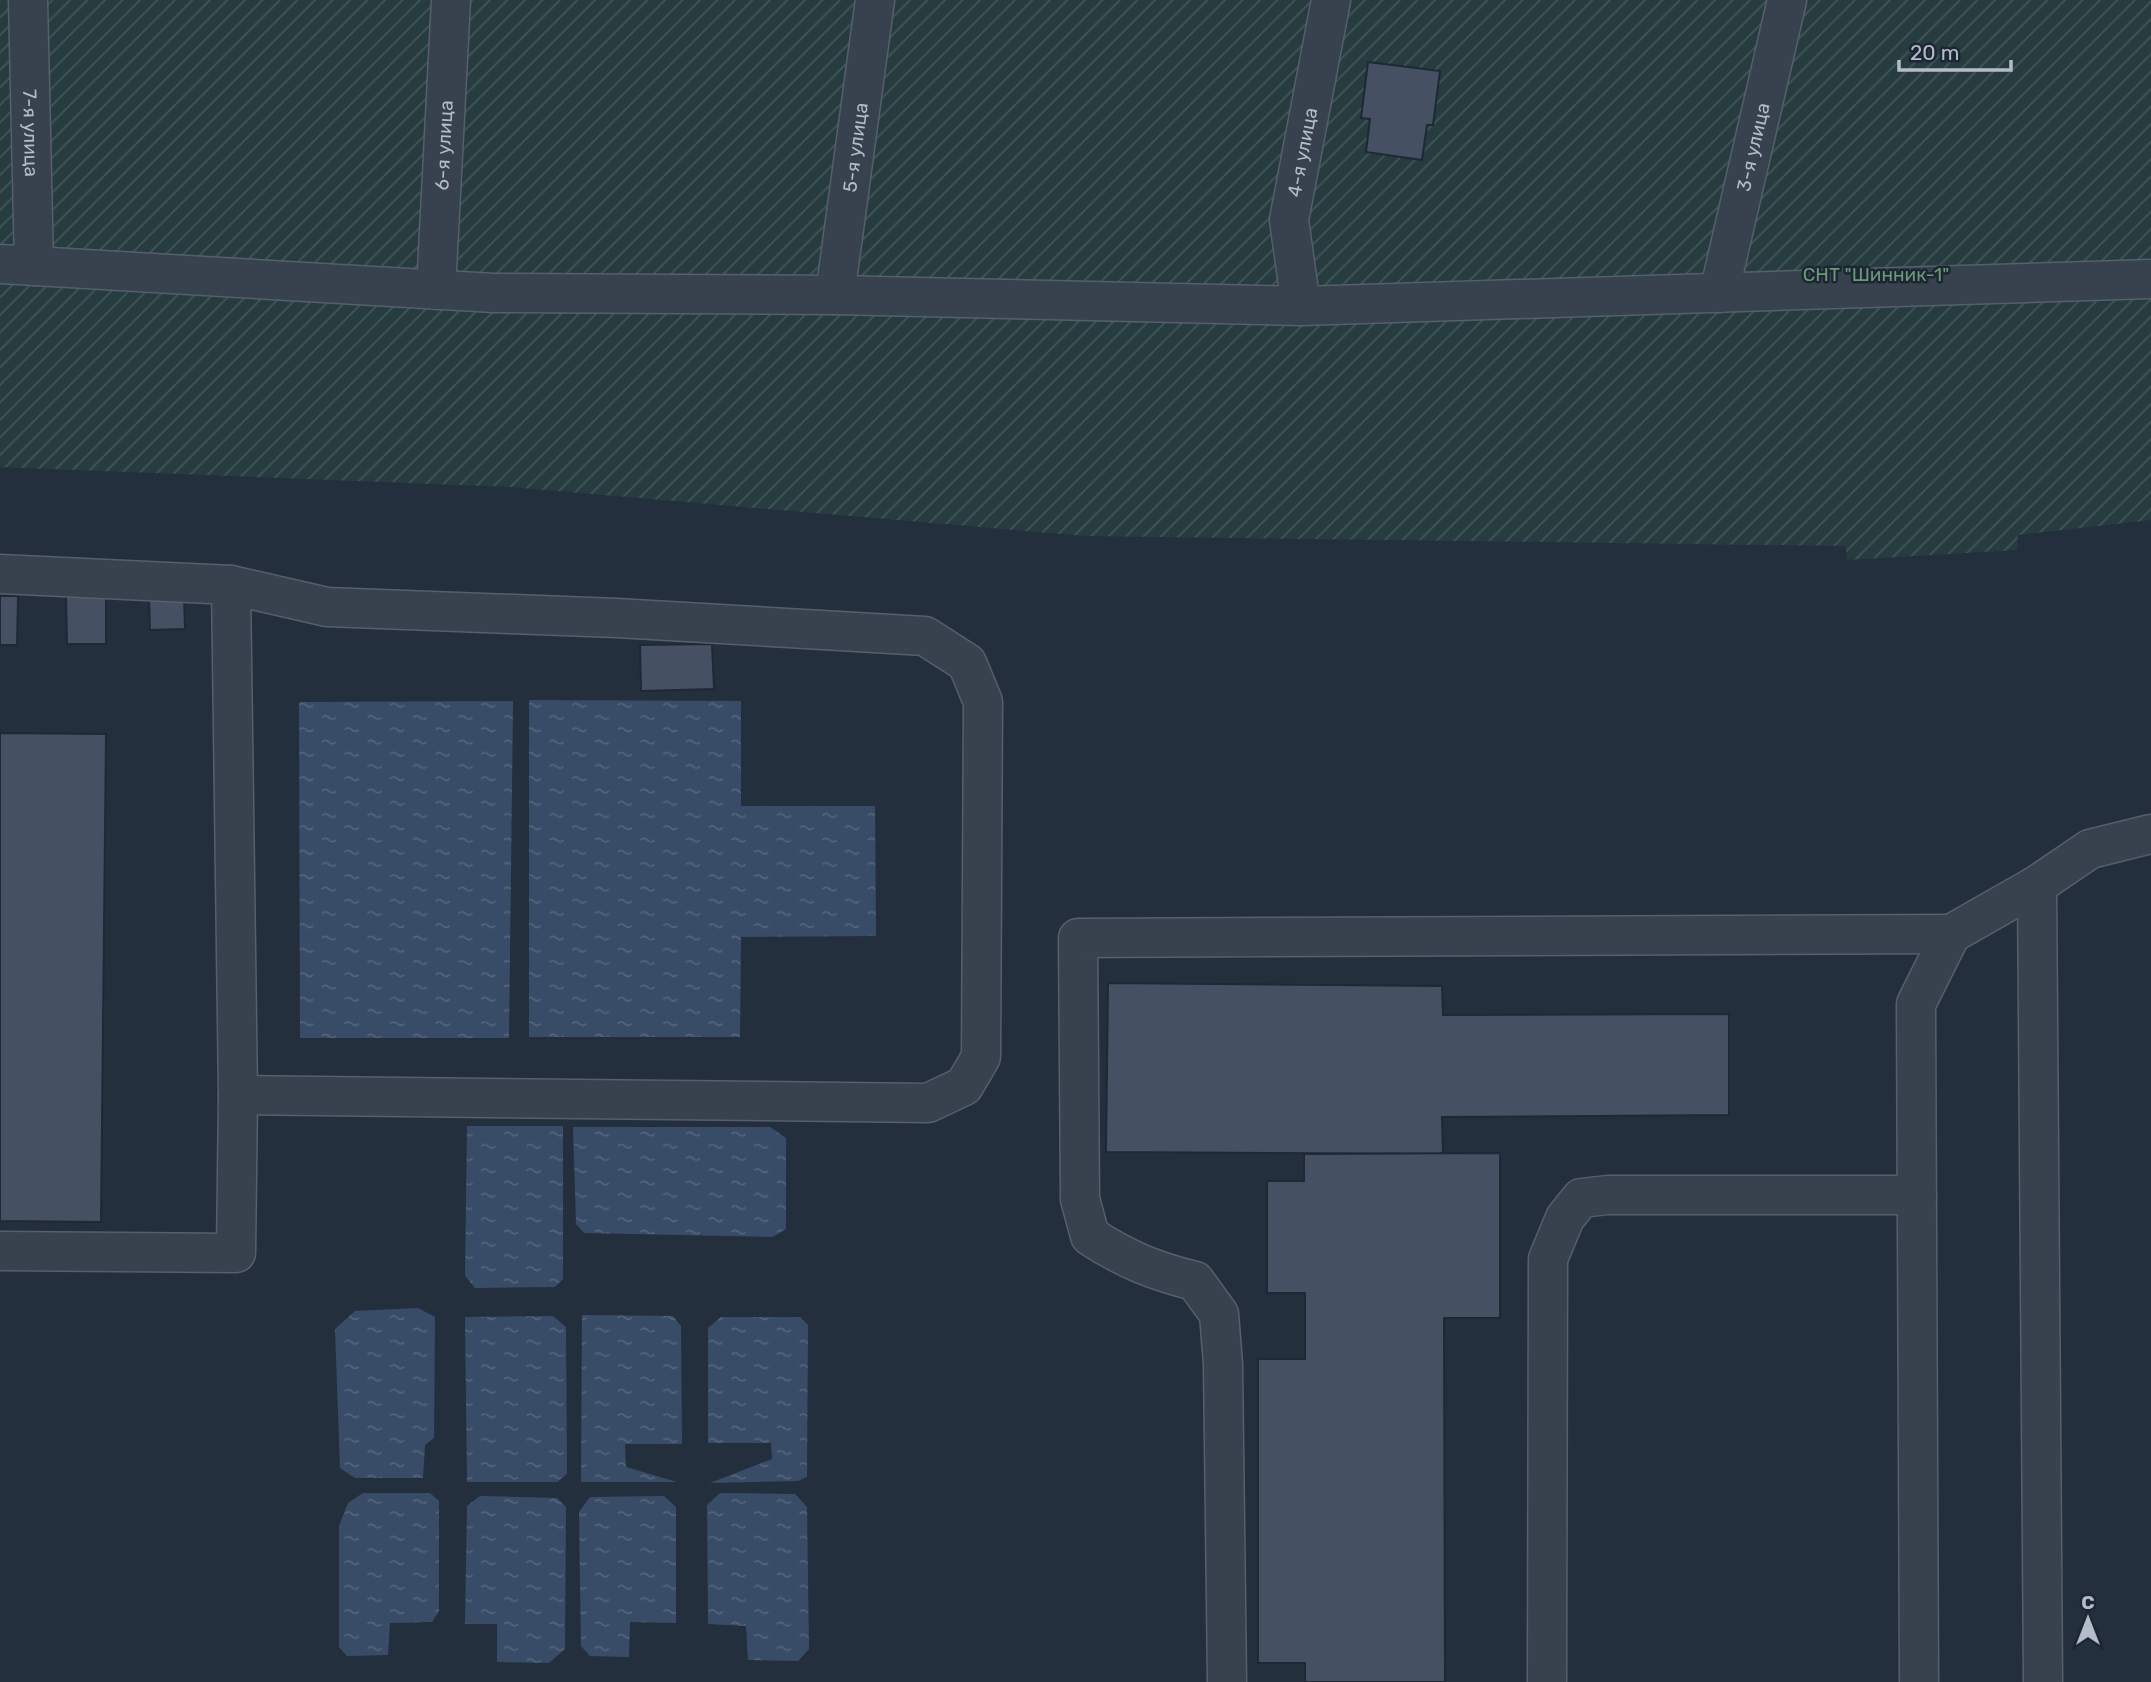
<svg xmlns="http://www.w3.org/2000/svg" width="2151" height="1682" viewBox="0 0 2151 1682" font-family="Rubik,sans-serif">
<style>
.garden{fill:url(#garden-furrows)}
.water{fill:url(#water-ripples)}
.building{fill:#455162;stroke:#1f2835;stroke-width:2}
.lines{fill:none;stroke-linecap:round;stroke-linejoin:round}
.minor-casing{stroke:#565f6c;stroke-width:41}
.minor{stroke:#38414e;stroke-width:38}
.labels{text-anchor:middle;dominant-baseline:central;stroke-width:5;stroke-linejoin:round;paint-order:stroke}
.street-label{font-size:19px;fill:#b4bcc9;stroke:#1d2633}
.park-label{font-size:19px;fill:#6b9a76;stroke:#1d2633}
</style>
<defs>
<pattern id="garden-furrows" width="10" height="10" patternUnits="userSpaceOnUse" patternTransform="scale(1.75)"><rect width="10" height="10" fill="#263c3f"/><path d="M-1 1l2-2M0 10L10 0M9 11l2-2" fill="none" stroke="#435659"/></pattern>
<pattern id="water-ripples" width="26" height="14" patternUnits="userSpaceOnUse" patternTransform="scale(1.75)"><rect width="26" height="14" fill="#394c67"/><path d="M2 4q2-2 4 0t4 0M15 11q2-2 4 0t4 0" fill="none" stroke="#53647b"/></pattern>
</defs>
<rect width="100%" height="100%" fill="#242f3e"/>
<polygon class="garden" points="0,0 2151,0 2151,520 2018,535 2017,550 1847,560 1846,546 1084,536 510,487 0,467"/>
<g class="water">
<polygon points="529,700 741,701 741,806 875,806 876,936 741,937 740,1037 529,1037"/>
<polygon points="513,701 509,1038 300,1038 299,702"/>
<polygon points="467,1126 563,1126 563,1279 555,1287 475,1288 465,1276"/>
<polygon points="573,1127 770,1127 786,1138 786,1229 773,1237 584,1233 576,1224"/>
<polygon points="418,1308 435,1317 434,1438 425,1445 423,1478 355,1478 340,1468 335,1329 355,1311"/>
<polygon points="582,1315 673,1316 681,1326 682,1444 625,1444 626,1467 677,1482 581,1482"/>
<polygon points="553,1316 566,1327 567,1474 557,1482 467,1482 465,1317"/>
<polygon points="721,1317 800,1317 808,1325 807,1477 798,1481 710,1483 772,1459 771,1443 708,1443 708,1328"/>
<polygon points="363,1493 430,1493 439,1501 439,1611 432,1622 390,1623 388,1655 347,1656 339,1647 339,1526 348,1503"/>
<polygon points="720,1493 795,1494 807,1507 809,1649 798,1661 748,1660 746,1626 708,1624 707,1505"/>
<polygon points="480,1496 557,1498 566,1507 565,1649 549,1663 497,1662 497,1624 465,1624 467,1506"/>
<polygon points="664,1496 676,1507 676,1623 630,1622 629,1657 590,1656 581,1646 579,1512 590,1497"/>
</g>
<g class="building">
<polygon points="1368,62 1440,71 1433,125 1427,125 1422,160 1366,152 1370,119 1361,118"/>
<polygon points="184,595 185,629 150,630 149,597"/>
<polygon points="0,596 18,596 17,645 0,645"/>
<polygon points="66,596 106,596 106,644 67,644"/>
<polygon points="712,644 714,689 641,691 640,645"/>
<polygon points="0,733 106,734 101,1222 0,1221"/>
<polygon points="1108,983 1442,986 1443,1015 1729,1014 1729,1115 1442,1117 1443,1154 1106,1152"/>
<polygon points="1500,1153 1500,1318 1444,1318 1445,1682 1305,1682 1305,1663 1258,1663 1258,1359 1305,1359 1305,1293 1267,1293 1267,1181 1304,1181 1304,1154"/>
</g>
<g class="lines">
<g class="minor-casing">
<g id="minor">
<path id="s1" d="M28,0l6,266"/>
<polyline points="0,264 494,293 835,295 1301,306 2151,279"/>
<path id="s2" d="M436,290l15,-290"/>
<path id="s3" d="M1719,293l68,-293"/>
<path id="s4" d="M835,295l40,-295"/>
<path id="s5" d="M1301,306l-12,-86 42,-220"/>
<polyline points="0,574 231,585 327,607 617,618 925,636 967,663 983,702 981,1057 964,1086 928,1103 238,1095"/>
<polyline points="2037,885 2043,1682"/>
<polyline points="0,1251 236,1253 238,1095 231,585"/>
<path d="M1227,1682l-4,-318 -4,-50 -24,-33c-41,-10 -70,-22 -105,-45l-10,-37 -2,-261 873,-4"/>
<polyline points="1547,1682 1548,1259 1565,1218 1581,1198 1608,1195 1917,1195"/>
<polyline points="1919,1682 1916,1004 1951,934 2037,885 2090,849 2151,834"/>
</g>
</g>
<use href="#minor" class="minor"/>
</g>
<g class="labels">
<g class="street-label">
<text stroke="none"><textPath href="#s1" startOffset="133">7-я улица</textPath></text>
<text stroke="none"><textPath href="#s2" startOffset="145">6-я улица</textPath></text>
<text stroke="none"><textPath href="#s3" startOffset="150">3-я улица</textPath></text>
<text stroke="none"><textPath href="#s4" startOffset="149">5-я улица</textPath></text>
<text stroke="none"><textPath href="#s5" startOffset="156">4-я улица</textPath></text>
</g>
<g class="park-label">
<text x="1876" y="274">СНТ "Шинник-1"</text>
</g>
</g>
<g transform="translate(2088 1619)" stroke="#1d2633" stroke-width="5" paint-order="stroke">
<path d="M0-5L12 26L0 18L-12 26Z" fill="#b4bcc9"/>
<text y="-10" font-size="19" font-weight="bold" text-anchor="middle" fill="#b4bcc9">С</text>
</g>
<path d="M1899 60v10h112v-10" fill="none" stroke="#b4bcc9" stroke-width="3.5"/>
<text x="1910" y="60" font-size="21" fill="#b4bcc9" stroke="#1d2633" stroke-width="5" paint-order="stroke">20 m</text>
</svg>
